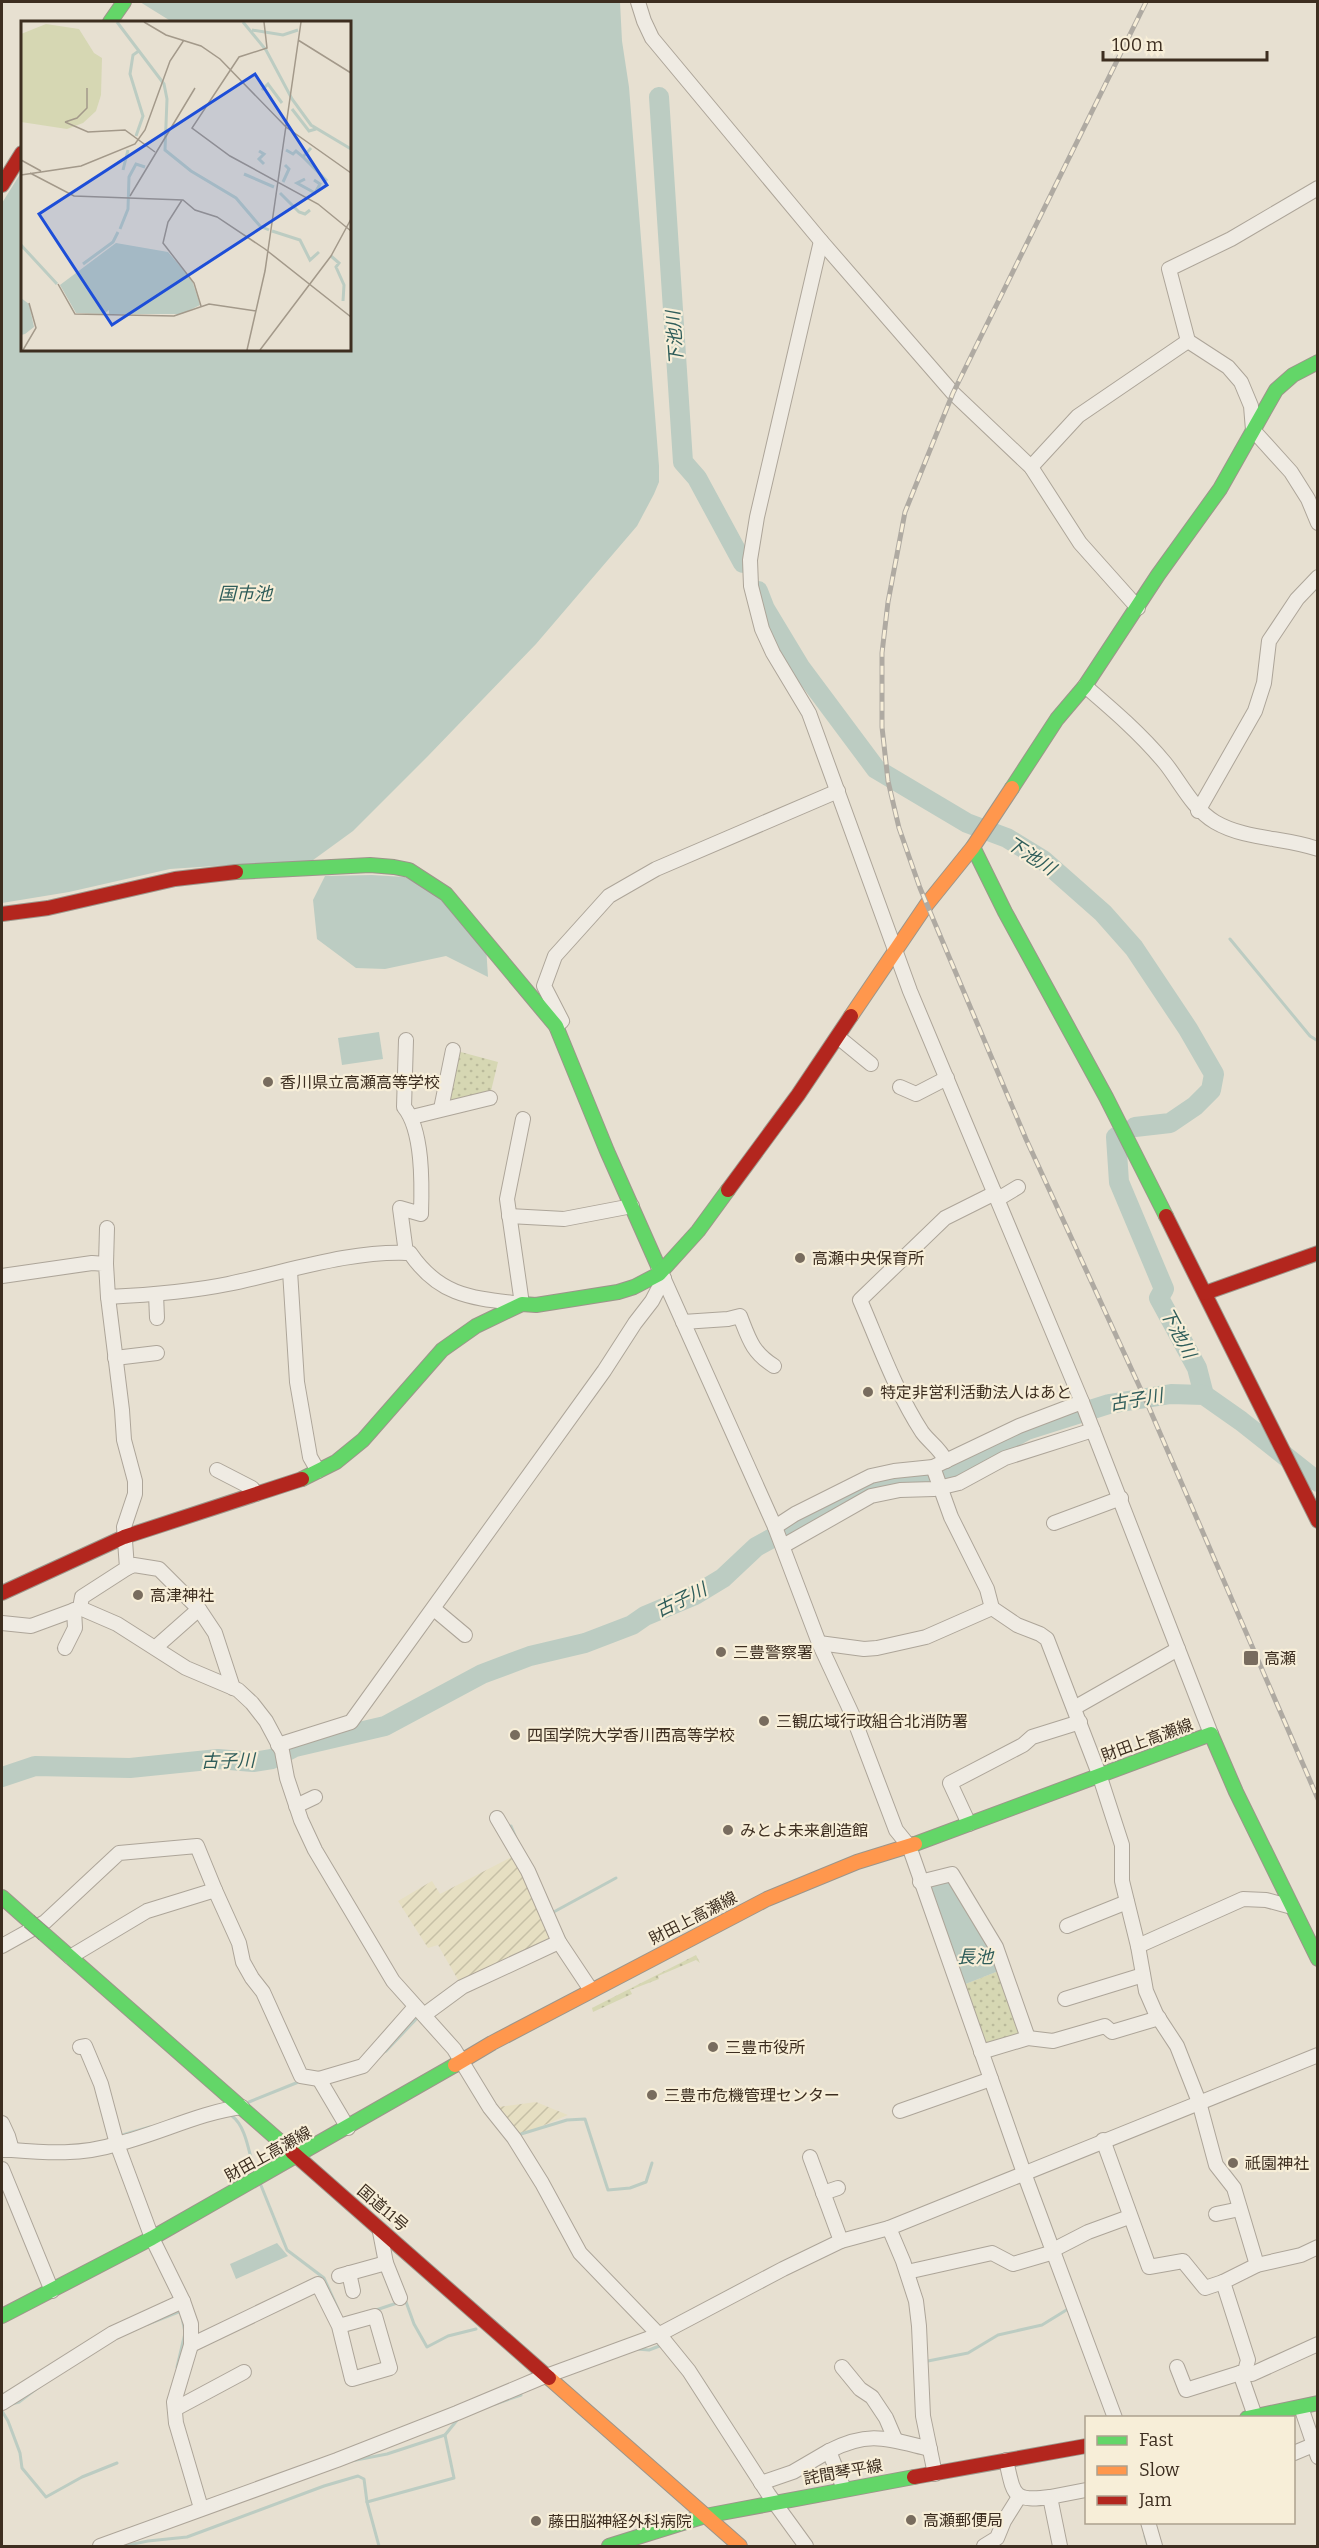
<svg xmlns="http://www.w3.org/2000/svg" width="1319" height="2548" viewBox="0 0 1319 2548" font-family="Bitter,'Noto Sans JP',serif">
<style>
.farmland{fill:url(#farmland-furrows)}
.grass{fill:url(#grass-dots)}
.water{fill:#bcccc2}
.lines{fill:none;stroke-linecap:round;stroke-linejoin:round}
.stream{stroke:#bcccc2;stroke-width:3}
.river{stroke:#bcccc2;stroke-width:20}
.street-casing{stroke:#ada599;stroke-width:16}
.fast-casing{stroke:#9c958a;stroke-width:16}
.slow-casing{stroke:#9c958a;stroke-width:16}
.jam-casing{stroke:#9c958a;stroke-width:16}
.street{stroke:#efebe3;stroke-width:14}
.fast{stroke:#63d668;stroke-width:14}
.slow{stroke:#ff974d;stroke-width:14}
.jam{stroke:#b3261e;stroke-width:14}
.rail-casing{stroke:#afaaa2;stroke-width:5}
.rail{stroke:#f7eed8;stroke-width:3;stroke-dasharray:9;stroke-linecap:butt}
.fast-bridge-casing{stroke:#928b80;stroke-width:16;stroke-linecap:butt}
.fast-bridge{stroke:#63d668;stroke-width:14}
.poi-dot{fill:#786c5e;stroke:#f7eed8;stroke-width:2}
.labels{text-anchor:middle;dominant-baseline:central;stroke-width:4.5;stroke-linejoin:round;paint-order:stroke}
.poi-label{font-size:16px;fill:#3d2e20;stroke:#f7eed8;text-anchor:start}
.street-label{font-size:16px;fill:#3d2e20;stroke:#f7eed8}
.water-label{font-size:18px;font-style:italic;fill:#2f5d5a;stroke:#f7eed8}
.inset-river{fill:none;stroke:#bcccc2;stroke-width:3}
.inset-road{fill:none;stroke:#a3998a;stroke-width:1.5}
.view{fill:#1d4ed8;fill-opacity:0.15;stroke:#1d4ed8;stroke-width:3}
.inset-edge{fill:none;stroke:#3d2e20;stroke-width:3}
</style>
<defs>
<pattern id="farmland-furrows" width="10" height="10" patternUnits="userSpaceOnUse" patternTransform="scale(1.5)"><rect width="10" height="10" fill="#e6dfc2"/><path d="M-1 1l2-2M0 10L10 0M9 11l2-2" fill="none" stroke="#c6c0a6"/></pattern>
<pattern id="grass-dots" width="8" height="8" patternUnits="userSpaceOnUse" patternTransform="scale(1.5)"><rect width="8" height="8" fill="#d6d7b3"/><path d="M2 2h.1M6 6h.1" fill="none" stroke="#b9b99a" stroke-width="1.8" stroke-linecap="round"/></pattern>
</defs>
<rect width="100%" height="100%" fill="#e7e0d1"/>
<g class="farmland">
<polygon points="517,1854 558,1938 461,1985 438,1945 428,1948 398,1901 432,1881 440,1894"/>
<polygon points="536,2102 568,2115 514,2138 490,2108"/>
</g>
<g class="grass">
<polygon points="457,1051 498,1062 491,1091 445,1104"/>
<polygon points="696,1955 700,1963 696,1960 658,1976 659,1979 630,1990 632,1994 593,2012 592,2008"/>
<polygon points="1001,1970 1024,2034 985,2047 963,1985"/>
</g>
<g class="water">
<polygon points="140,2 620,2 622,41 629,87 659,466 659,482 654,494 637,526 536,644 428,756 353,831 309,863 244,864 170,869 69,892 2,903 2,203 22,171 22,350 350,350 350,22 168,22 169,20"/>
<polygon points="372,875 405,877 436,895 486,946 488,977 446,956 385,969 356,968 317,939 313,900 325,876"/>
<polygon points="379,1032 383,1059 342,1065 338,1038"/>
<polygon points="952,1877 1001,1970 963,1985 927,1884"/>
<polygon points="277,2243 288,2256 236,2279 230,2264"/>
</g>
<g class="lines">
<g class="stream">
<polyline points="1230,939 1310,1036 1318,1041"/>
<polyline points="511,1826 516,1838"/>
<polyline points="550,1914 616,1878"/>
<polyline points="381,2053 386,2051 419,2016"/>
<polyline points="249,2102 301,2081"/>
<path d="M232,2116c15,11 17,40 23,56"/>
<polyline points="521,2134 567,2120 585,2119 608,2190 630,2188 646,2182 652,2163"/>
<polyline points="119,2136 150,2127"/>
<polyline points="260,2183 287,2250 324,2278 338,2309"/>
<polyline points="405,2299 414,2324 427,2347 448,2336 476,2329"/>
<polyline points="373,2311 397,2303"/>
<polyline points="148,2324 181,2311"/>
<polyline points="637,2349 649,2350 662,2345"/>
<polyline points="928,2361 968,2353 998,2335 1042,2325 1068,2309"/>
<polyline points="177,2367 185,2333 182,2317"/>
<polyline points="12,2404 19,2402 36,2389"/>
<polyline points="495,2404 521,2395"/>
<polyline points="2,2411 8,2421 20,2453 22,2468 46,2497 82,2477 117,2463"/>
<polyline points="351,2461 387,2454 445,2435"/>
<polyline points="1145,2536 1148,2546"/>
<polyline points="123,2546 148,2541 187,2537 324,2486 358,2476 364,2479 367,2502"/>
<polyline points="379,2546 367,2502 454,2478 445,2435 458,2419"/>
</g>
<g class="river">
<polyline points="659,97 683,462 697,478 743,563"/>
<polyline points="758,591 765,609 800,667 876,769 967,823 1007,838 1043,860 1103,913 1134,948 1188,1029 1214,1074 1211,1090 1195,1106 1170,1123 1135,1127"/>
<polyline points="1116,1137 1119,1182 1164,1289 1159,1298 1197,1368 1204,1395"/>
<polyline points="2,1777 35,1766 130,1768 218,1759 253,1762 272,1759 295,1747 385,1726 482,1674 530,1656 585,1643 632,1625 645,1616 695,1595 723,1578 756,1547 851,1495 882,1484 924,1479 954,1469 1027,1430 1109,1404 1171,1394 1204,1395 1241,1421 1318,1482"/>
</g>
<g class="street-casing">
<g id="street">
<polyline points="638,2 644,21 652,38 821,241 953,393 1031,467 1080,543 1138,608"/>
<polyline points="1318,188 1231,239 1169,269 1188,341 1228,367 1241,382 1251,406 1253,430 1291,472 1308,499 1318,523"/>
<polyline points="821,241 757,517 750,560 751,586 762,629 773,653 809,713 910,991 1082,1402 1211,1734"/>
<polyline points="1031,467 1078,416 1188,341"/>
<path d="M1085,686c28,24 56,48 80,77 16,20 27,45 50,59 31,18 69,15 103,27"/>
<polyline points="1198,811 1255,711 1264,683 1269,641 1297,599 1318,577"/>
<polyline points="556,1026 562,1021 544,986 555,956 609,896 656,869 838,791"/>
<polyline points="838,1037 871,1064"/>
<polyline points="900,1087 916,1094 947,1078"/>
<polyline points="441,1109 453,1050"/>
<polyline points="412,1117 490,1098"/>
<polyline points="998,1199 1018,1187"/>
<polyline points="509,1216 564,1219 632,1206"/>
<path d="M406,1253l-6,-45 21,6c1,-30 2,-84 -17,-107l2,-67"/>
<polyline points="106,1264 107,1228"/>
<polyline points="658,1266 775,1527 819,1643 852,1714 896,1830 909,1846 1024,2173 1115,2418"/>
<polyline points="290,1271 297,1382 310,1457 318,1471"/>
<path d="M2,1276l90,-13 14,1 2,33c40,-2 81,-5 120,-13 59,-12 122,-34 182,-31 30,44 63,45 112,51l-15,-105 16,-80"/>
<polyline points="156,1294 157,1318"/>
<path d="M683,1322l45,-3 12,-3c9,23 12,36 34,50"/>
<polyline points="115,1358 157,1353"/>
<path d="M946,1461c-7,-14 -16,-18 -24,-29 -26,-40 -43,-88 -62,-132l85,-82 50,-25"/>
<polyline points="933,1467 951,1517 987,1589 992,1608 1017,1625 1040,1634 1047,1639 1099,1774 1122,1845 1122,1881 1138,1946 1146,1991 1156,2014 1177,2046 1199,2102 1216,2165 1234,2188 1257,2265"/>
<polyline points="217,1470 252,1488 256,1494"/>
<polyline points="1054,1523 1121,1498"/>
<polyline points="775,1527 795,1514 871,1476 894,1471 933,1467 1019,1426 1082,1402"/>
<polyline points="783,1546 871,1496 900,1490 934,1489 959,1483 1005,1458 1093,1430"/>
<polyline points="127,1568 134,1565 159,1569 199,1609 215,1633 233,1688"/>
<polyline points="80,1608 82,1597 127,1568 124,1527 135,1494 135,1481 124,1440 122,1410 108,1297"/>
<polyline points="434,1609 465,1635"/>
<polyline points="2,1623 31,1626 80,1608 117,1624 186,1668 238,1690 252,1703 266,1721 282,1751 287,1778 301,1820 315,1850 393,1981 454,2049 490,2108 514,2138 542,2183 580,2253 663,2339 689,2371 769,2495 806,2546"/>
<polyline points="819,1643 864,1649 877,1648 926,1637 992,1608"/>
<polyline points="156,1647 199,1609"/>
<polyline points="65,1648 75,1628 74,1610"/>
<polyline points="1074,1708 1178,1649"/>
<polyline points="278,1745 351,1722 604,1371 635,1323 652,1301 664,1278"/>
<polyline points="296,1806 315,1797"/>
<polyline points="497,1818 528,1871 559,1942 591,1990"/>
<polyline points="969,1824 950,1783 1023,1745 1032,1737 1080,1722"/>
<polyline points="920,1882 952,1874 996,1947 1028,2038"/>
<polyline points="1067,1926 1127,1902"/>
<polyline points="2,1946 45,1922 119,1853 197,1846 215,1890"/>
<polyline points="1138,1946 1243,1899 1266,1900 1292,1907"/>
<polyline points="70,1957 147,1911 215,1890 239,1943 243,1962 252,1978 263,1992 301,2076 319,2079"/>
<polyline points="1065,1999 1143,1975"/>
<polyline points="424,2015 462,1987 559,1942"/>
<path d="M80,2047l5,-1 16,38 16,60c41,-10 84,-32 125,-37"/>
<polyline points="981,2052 1028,2038 1053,2041 1105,2026 1112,2032 1159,2018"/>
<polyline points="900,2111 991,2079"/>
<polyline points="2,2123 8,2136 12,2150 2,2150"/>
<polyline points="348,2128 319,2079 363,2066 415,2007"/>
<polyline points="1103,2140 1149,2267 1183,2261 1205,2288 1223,2282"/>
<path d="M12,2150c36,3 70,5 105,-6l35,94 31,63 8,23v21l-17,57 2,21 25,85"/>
<polyline points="810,2157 841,2241"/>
<polyline points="2,2169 52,2291"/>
<polyline points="823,2193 838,2188"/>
<polyline points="1216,2214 1240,2209"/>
<polyline points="889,2228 903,2261 916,2301 919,2326 923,2416 935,2474"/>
<polyline points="380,2232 386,2263 400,2298"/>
<polyline points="1053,2250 1088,2232 1129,2217"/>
<polyline points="907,2272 992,2253 1013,2264 1054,2252"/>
<polyline points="349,2273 353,2291"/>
<polyline points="339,2276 386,2263"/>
<polyline points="191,2345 318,2284 339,2326 352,2379 390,2368 375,2316 339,2326"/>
<polyline points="842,2367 860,2389 872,2397 886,2418 895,2439"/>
<polyline points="1177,2367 1186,2390 1240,2373"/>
<polyline points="1245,2371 1252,2374 1318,2344"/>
<polyline points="2,2403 113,2333 183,2301"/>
<polyline points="1301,2407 1318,2457"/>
<polyline points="175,2409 244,2372"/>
<polyline points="1255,2416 1240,2373 1245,2371 1248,2360 1223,2282 1257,2265 1301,2255 1318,2247"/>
<path d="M829,2451c41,-21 59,-12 101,-2"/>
<polyline points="1294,2453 1318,2443"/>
<path d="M1006,2460c8,35 6,42 44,37l10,49"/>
<polyline points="761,2483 793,2472 829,2451 844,2489"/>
<polyline points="1050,2497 1086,2490"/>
<polyline points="1148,2522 1155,2546"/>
<polyline points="100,2546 337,2460 457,2413 538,2379 658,2335 783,2269 841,2241 889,2228 1318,2055"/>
<polyline points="984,2546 997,2538 1004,2521 1019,2497"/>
</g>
</g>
<g class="fast-casing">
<g id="fast">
<polyline points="110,22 124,2"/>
<polyline points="1012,788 1057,719 1085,686 1158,575 1220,489 1276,390 1293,375 1318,362"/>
<polyline points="973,847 1005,912 1106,1097 1166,1216"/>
<polyline points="236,872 370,865 394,867 409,870 446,894 556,1026 607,1151 658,1266"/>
<polyline points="302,1479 336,1462 363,1440 442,1350 476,1326 522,1304 536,1305 618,1292 634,1287 659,1274 698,1231 728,1190"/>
<polyline points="915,1844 1211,1734 1236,1792 1318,1959"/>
<polyline points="2,1897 29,1921"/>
<polyline points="44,1934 292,2152"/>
<polyline points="2,2316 152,2238 455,2065"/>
<polyline points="1247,2418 1318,2403"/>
<polyline points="609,2546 705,2516 914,2477"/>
</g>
</g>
<g class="slow-casing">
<g id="slow">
<polyline points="851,1016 927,904 973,847 1012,788"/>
<polyline points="455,2065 492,2043 767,1899 857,1862 915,1844"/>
<polyline points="549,2378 740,2546"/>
</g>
</g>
<g class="jam-casing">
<g id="jam">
<polyline points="2,185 22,153"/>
<polyline points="2,914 48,908 175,879 236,872"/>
<polyline points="728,1190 798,1095 851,1016"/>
<polyline points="1166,1216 1318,1521"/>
<polyline points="1205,1293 1318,1253"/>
<polyline points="2,1593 124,1537 302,1479"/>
<polyline points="292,2152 549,2378"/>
<polyline points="914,2477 1086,2446"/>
</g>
</g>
<use href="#street" class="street"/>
<use href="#fast" class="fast"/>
<use href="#slow" class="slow"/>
<use href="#jam" class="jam"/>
<g class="rail-casing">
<polyline id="rail" points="1146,2 953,393 905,512 888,602 882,653 882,727 888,781 899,828 920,888 1026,1139 1147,1403 1318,1799"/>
</g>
<use href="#rail" class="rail"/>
<g class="fast-bridge-casing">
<polyline id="fast-bridge" points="29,1921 44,1934"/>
</g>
<use href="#fast-bridge" class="fast-bridge"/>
</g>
<g class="poi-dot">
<circle cx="268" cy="1082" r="6"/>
<circle cx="800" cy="1258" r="6"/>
<circle cx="868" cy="1392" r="6"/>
<circle cx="138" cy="1595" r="6"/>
<circle cx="721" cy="1652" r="6"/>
<rect x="1243" y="1650" width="16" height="16" rx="3"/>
<circle cx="764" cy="1721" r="6"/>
<circle cx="515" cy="1735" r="6"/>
<circle cx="728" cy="1830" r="6"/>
<circle cx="713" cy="2047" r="6"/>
<circle cx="652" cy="2095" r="6"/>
<circle cx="1233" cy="2163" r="6"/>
<circle cx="911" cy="2520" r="6"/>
<circle cx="536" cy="2521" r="6"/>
</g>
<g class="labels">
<g class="poi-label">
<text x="280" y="1082">香川県立高瀬高等学校</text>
<text x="812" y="1258">高瀬中央保育所</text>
<text x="880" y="1392">特定非営利活動法人はあと</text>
<text x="150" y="1595">高津神社</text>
<text x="733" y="1652">三豊警察署</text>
<text x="1264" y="1658">高瀬</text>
<text x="776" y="1721">三観広域行政組合北消防署</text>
<text x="527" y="1735">四国学院大学香川西高等学校</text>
<text x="740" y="1830">みとよ未来創造館</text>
<text x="725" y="2047">三豊市役所</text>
<text x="664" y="2095">三豊市危機管理センター</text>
<text x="1245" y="2163">祇園神社</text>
<text x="923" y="2520">高瀬郵便局</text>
<text x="548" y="2521">藤田脳神経外科病院</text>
</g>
<g class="street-label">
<text transform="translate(1147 1740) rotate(-20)">財田上高瀬線</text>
<text transform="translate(693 1918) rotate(-27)">財田上高瀬線</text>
<text transform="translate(268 2154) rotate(-29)">財田上高瀬線</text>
<text transform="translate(383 2208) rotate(41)">国道11号</text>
<text transform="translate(843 2472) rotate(-10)">詫間琴平線</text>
</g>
<g class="water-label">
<text transform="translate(675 338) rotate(-94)">下池川</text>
<text x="245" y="594">国市池</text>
<text transform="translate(1031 856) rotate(33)">下池川</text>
<text transform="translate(1178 1333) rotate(62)">下池川</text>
<text transform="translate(1136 1400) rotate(-10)">古子川</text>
<text transform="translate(681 1600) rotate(-26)">古子川</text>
<text transform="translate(228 1761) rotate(-1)">古子川</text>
<text x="975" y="1957">長池</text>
</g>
</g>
<g transform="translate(21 21)">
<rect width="330" height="330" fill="#e7e0d1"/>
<path d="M25,3l33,5 15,24 8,5 -1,37 -5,16 -13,12 -16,6 -46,-7v-88z" fill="#d6d7b3"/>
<path d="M95,222l52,9 24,28 8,25 -18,9h-73v-4l-5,4 -28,-1 -16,-28zM0,277l8,6 5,23 -9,7 -4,1z" fill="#bcccc2"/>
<path class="inset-river" d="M96,1l47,62 3,15 -2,51 26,21 45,27 24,28 9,4M222,1l23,28 26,49 19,26 40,24M231,9l31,5 15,-5M241,69l6,-6 14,19M271,88l17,22 7,-2M115,115l7,-20 -13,-42 3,-19 7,-5M265,129l7,4 3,-3 7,6 8,-9M238,130l5,3 -5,5 5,5M282,136l24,24M102,149l5,-20M223,153l30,13M284,158l-8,4 18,10 5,-9 -6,-4M262,161l6,-13 -4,-4M259,172l19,19 6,2 5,-4M99,208l8,-20 1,-32 7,-13 9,3M251,210l28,9 10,20 9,-8M0,224l36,39M310,235l8,7 -3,4 8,18 -1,16M62,243l30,-22 5,-10"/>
<path class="inset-road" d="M123,1l22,13 35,11 19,13 66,68 65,46M243,1l3,26 -28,9 -47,71 38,28 88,48 33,27M277,19l53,33M44,101l23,10 37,-2 30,22M44,101l12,-4 10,-10v-20M0,139l20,11M9,152l44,23 109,4 12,10 22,7 48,32 86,68M0,154l60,-9 54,-22 10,-14 25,-69 14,-21M109,175l65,-108M161,179l-14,22 -5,21 31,40 7,23M37,263l17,30 99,2 35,-12 47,7M2,329l13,-22 -7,-25M226,329l18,-79 36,-249M239,329l71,-94 20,-37"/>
<path class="view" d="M234,53l72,111 -215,140 -73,-111z"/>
<rect width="330" height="330" class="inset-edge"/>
</g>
<rect width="1319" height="2548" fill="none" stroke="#3d2e20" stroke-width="6"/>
<rect x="1085" y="2416" width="210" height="108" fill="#f7eed8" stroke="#ada18e" stroke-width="1.5"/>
<rect x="1097" y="2436" width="30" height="9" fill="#63d668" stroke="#ada18e" stroke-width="1.5"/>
<text x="1139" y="2446" font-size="18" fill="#3d2e20">Fast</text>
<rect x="1097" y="2466" width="30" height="9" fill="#ff974d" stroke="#ada18e" stroke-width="1.5"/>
<text x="1139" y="2476" font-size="18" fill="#3d2e20">Slow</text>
<rect x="1097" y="2496" width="30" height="9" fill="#b3261e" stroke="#ada18e" stroke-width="1.5"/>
<text x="1139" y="2506" font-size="18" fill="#3d2e20">Jam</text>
<path d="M1103 51v9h164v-9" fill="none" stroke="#3d2e20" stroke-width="3"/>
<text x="1112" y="51" font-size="18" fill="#3d2e20" stroke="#f7eed8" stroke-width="4.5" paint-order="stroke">100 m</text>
</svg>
